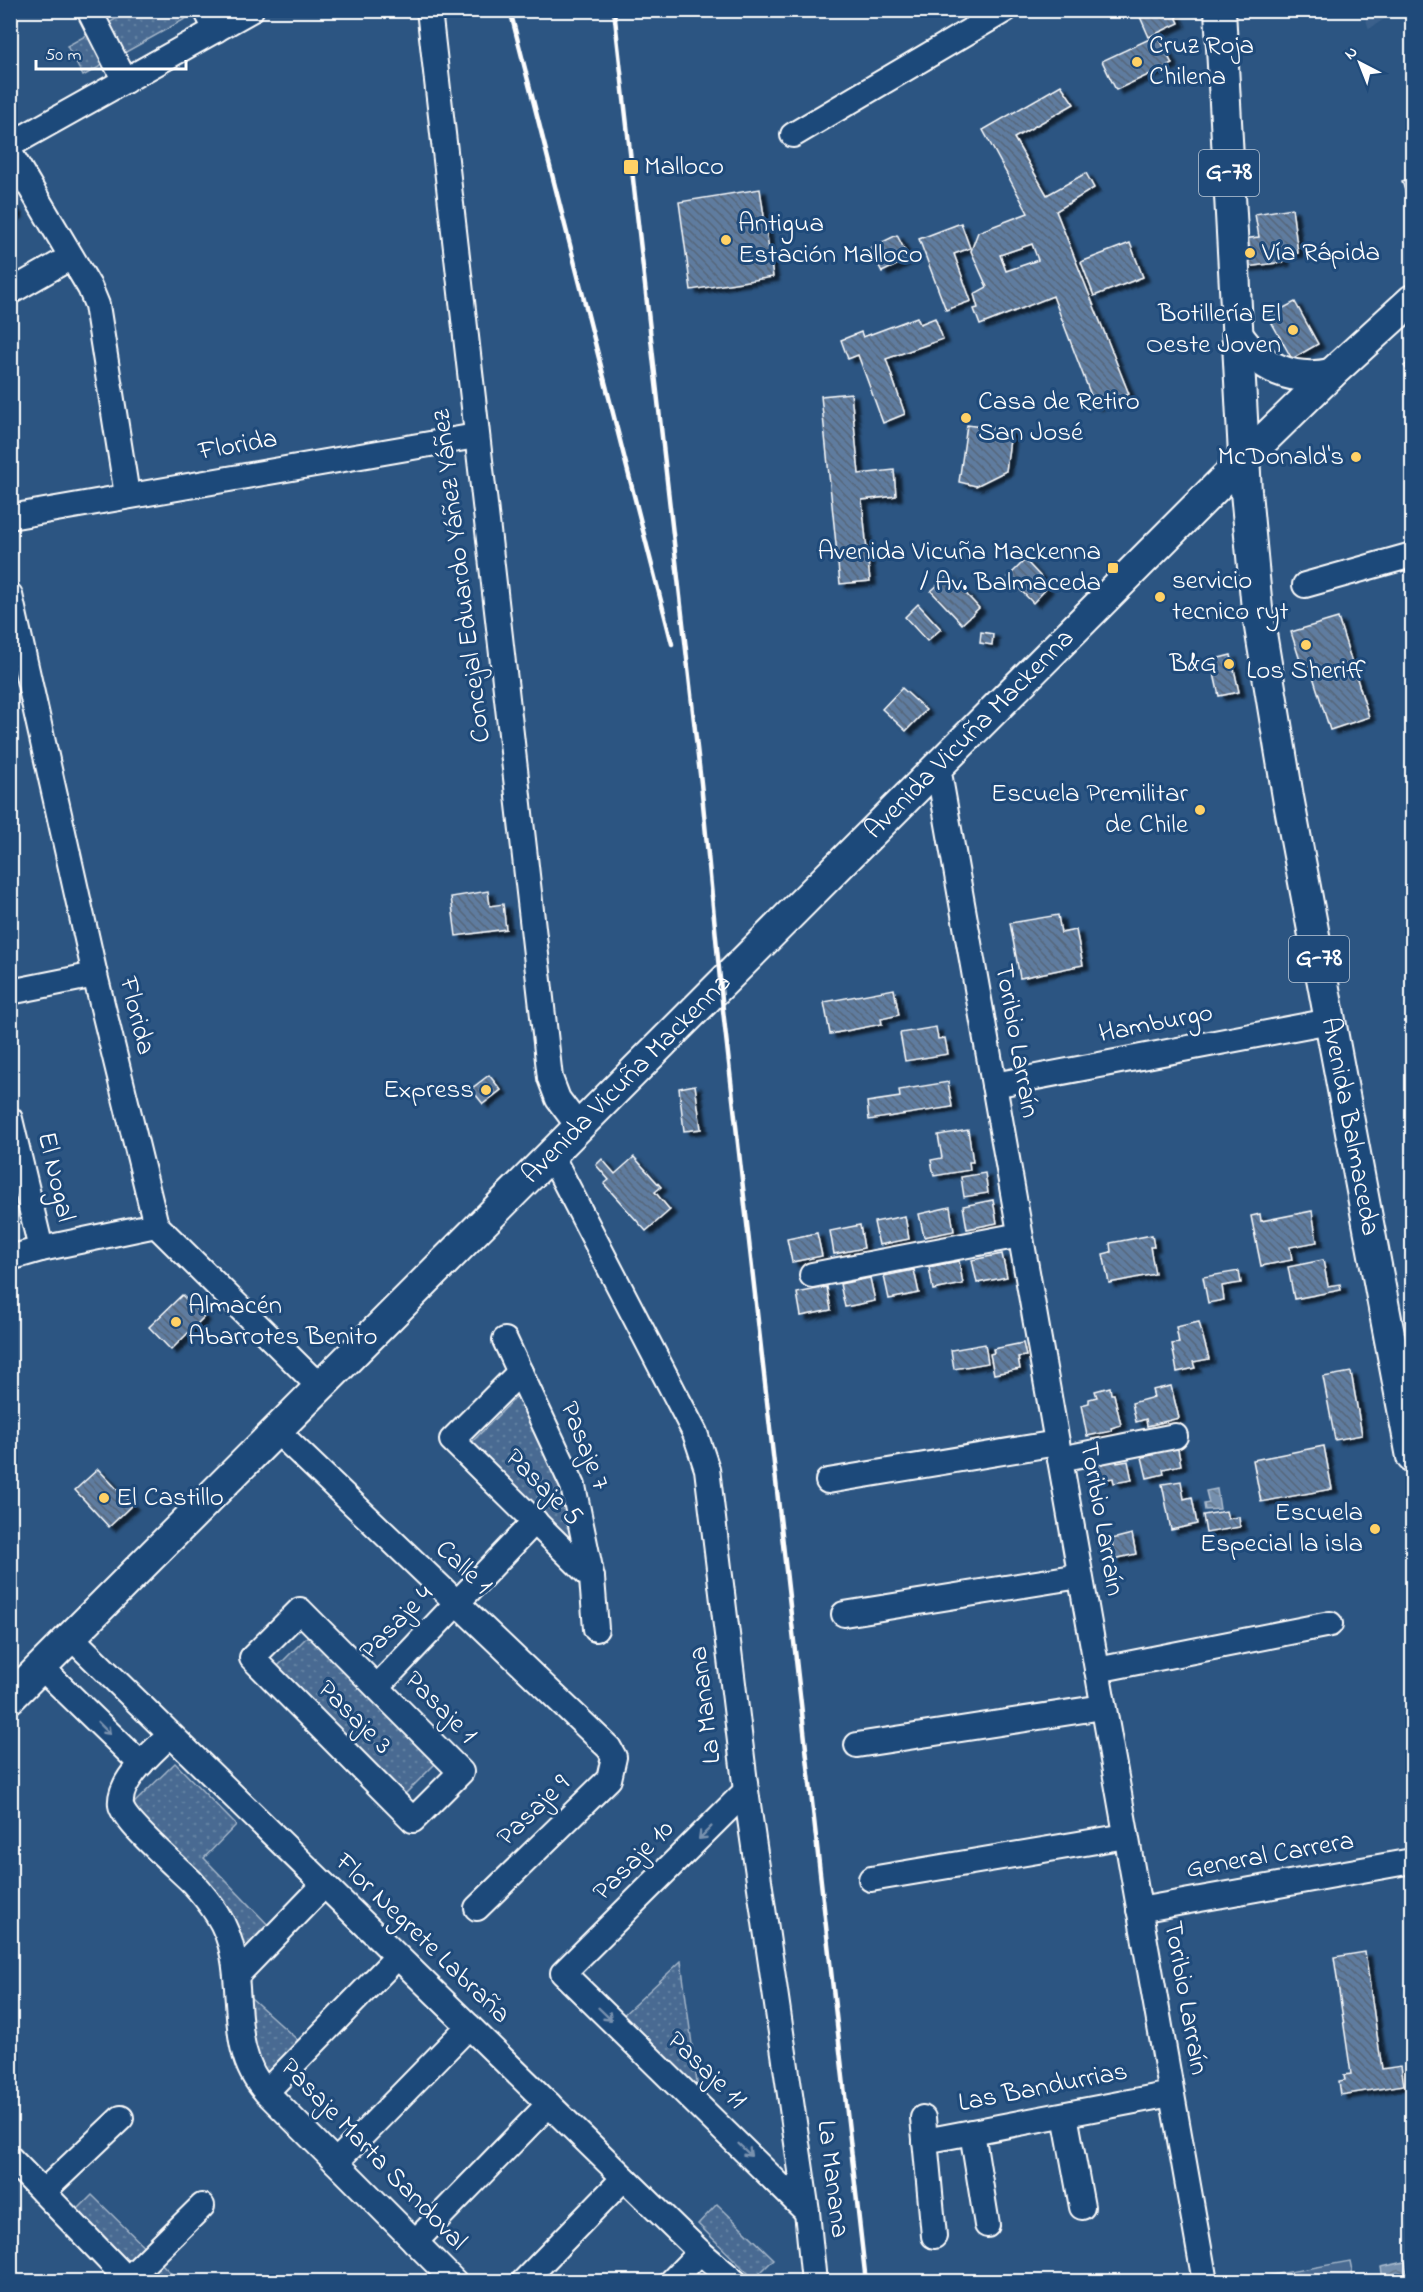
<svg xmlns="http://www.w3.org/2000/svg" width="1423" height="2292" viewBox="0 0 1423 2292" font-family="'Indie Flower',sans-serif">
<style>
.built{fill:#3b618b}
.grass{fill:url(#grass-dots);stroke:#a4b5c8;stroke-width:1.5}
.pitch{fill:#486b92;stroke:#a4b5c8;stroke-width:1.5}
.water{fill:url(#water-waves);stroke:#acbcce;stroke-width:1.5}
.building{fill:url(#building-back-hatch);stroke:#fff;stroke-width:1.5;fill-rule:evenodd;filter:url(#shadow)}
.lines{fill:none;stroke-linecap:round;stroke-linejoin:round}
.minor-casing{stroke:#fff;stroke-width:28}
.major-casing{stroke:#fff;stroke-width:34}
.minor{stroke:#1f4a7a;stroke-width:24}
.major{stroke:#1f4a7a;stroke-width:30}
.rail{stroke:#fff;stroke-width:4.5}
.oneway{stroke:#7992af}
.poi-dot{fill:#ffd166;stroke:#1f4a7a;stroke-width:2}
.labels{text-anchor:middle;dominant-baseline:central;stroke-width:6;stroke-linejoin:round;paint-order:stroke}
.shield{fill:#1f4a7a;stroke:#bcc9d7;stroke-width:1.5}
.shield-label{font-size:26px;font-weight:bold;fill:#fff}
.poi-label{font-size:27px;fill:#fff;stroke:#1f4a7a;text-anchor:start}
.street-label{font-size:27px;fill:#fff;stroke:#1f4a7a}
</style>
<defs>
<pattern id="grass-dots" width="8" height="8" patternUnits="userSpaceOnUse" patternTransform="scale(1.5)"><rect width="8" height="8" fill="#486b92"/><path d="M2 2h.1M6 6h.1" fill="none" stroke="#6381a2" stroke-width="1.8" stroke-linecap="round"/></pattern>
<pattern id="water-waves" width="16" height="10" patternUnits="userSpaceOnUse" patternTransform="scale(1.5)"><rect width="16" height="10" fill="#748fad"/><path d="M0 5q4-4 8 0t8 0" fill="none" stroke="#66788b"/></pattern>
<pattern id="building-back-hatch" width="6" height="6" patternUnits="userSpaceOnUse" patternTransform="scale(1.5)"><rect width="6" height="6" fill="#5e7c9f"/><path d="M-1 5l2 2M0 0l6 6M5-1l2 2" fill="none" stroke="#56667a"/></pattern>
<filter id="shadow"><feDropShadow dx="6" dy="4" stdDeviation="1.5" flood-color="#0009"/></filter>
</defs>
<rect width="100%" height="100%" fill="#2c5582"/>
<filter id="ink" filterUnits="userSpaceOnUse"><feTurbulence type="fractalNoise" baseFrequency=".0167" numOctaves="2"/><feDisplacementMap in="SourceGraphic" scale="12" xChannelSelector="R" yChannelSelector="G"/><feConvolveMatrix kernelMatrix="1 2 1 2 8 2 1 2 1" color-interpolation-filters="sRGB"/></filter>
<g filter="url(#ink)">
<polygon class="built" points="1363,11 1363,10 1396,11 1369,29"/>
<g class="grass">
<polygon points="130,11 192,11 194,14 83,76 67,46"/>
<polygon points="522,1391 566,1485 582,1561 467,1447"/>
<polygon points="313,1631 440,1759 402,1797 275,1669"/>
<polygon points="175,1763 236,1825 204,1858 273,1930 242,1962 129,1808"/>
<polygon points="681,1961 699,2098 618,2020"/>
<polygon points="250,1997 302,2044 266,2082 250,2036"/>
<polygon points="92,2195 179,2281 136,2281 69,2218"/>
<polygon points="717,2204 774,2259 754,2279 698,2224"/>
</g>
<polygon class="pitch" points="1350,2261 1354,2281 1268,2281 1267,2276"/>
<g class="water">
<polygon points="1217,1489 1220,1509 1205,1510 1204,1504 1209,1503 1206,1491"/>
<polygon points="1405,2262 1407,2274 1383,2279 1381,2267"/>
</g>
<g class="building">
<polygon points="1137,10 1173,10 1179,23 1149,37"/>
<polygon points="1158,35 1172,64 1116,90 1102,61"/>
<path d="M1061,85l13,19 -60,34 33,57 39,-22 8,15 -38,23 73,183 -34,12 -42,-110 -73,29 -6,-16 4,-1 -4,-14 13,-7 -16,-36 7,-19 50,-19 -45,-83zM1032,244l6,16 -32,11 -6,-16z"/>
<polygon points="1412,178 1412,213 1402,181"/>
<polygon points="760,189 773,277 691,290 679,202"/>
<polygon points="10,201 17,213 10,217"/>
<polygon points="1292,208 1298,253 1283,255 1284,262 1246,267 1242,239 1259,237 1255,214"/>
<polygon points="961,223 970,248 954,254 971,301 946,310 919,239"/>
<polygon points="897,235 909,259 882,272 870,248"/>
<polygon points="1130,243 1143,277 1094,296 1081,262"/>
<polygon points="1295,302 1318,344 1292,359 1268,316"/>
<polygon points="917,317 920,324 935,318 943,339 886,359 905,414 883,423 858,355 848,359 841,340 861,332 863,337"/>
<polygon points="1412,360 1412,376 1404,366"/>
<polygon points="851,393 859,474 894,470 896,496 862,500 870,581 840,584 821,396"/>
<polygon points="967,425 1011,431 1006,471 976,486 959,482"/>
<polygon points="1025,560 1041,577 1039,579 1047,588 1033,603 1008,577"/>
<polygon points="949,575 979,608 962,624 931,591"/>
<polygon points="918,604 941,629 927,641 905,617"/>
<polygon points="1338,618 1369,717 1330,730 1309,664 1302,667 1291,632"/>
<polygon points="981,632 993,634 992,645 980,643"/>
<polygon points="1231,655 1239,692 1219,696 1211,660"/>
<polygon points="902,688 926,710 906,731 882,709"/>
<polygon points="488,891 490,906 503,904 506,929 456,936 451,897"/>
<polygon points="1058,915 1061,933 1076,930 1083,965 1020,978 1010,923"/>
<polygon points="894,989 899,1015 881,1019 882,1024 830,1034 824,1002"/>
<polygon points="936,1027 938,1039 945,1038 948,1054 905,1061 900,1033"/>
<polygon points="489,1075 501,1090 483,1104 471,1089"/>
<polygon points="948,1082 952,1107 869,1120 867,1102 900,1097 899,1090"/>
<polygon points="695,1085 701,1129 684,1131 679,1088"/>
<polygon points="968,1130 973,1162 969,1162 970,1170 934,1176 931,1160 942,1158 938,1135"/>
<polygon points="634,1157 661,1187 655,1192 670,1210 646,1231 604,1184 609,1180 596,1165 602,1159 615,1174"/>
<polygon points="985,1173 988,1193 964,1197 961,1177"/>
<polygon points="993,1200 997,1223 967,1229 963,1206"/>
<polygon points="950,1207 954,1231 924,1237 919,1214"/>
<polygon points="1312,1211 1317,1242 1290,1247 1292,1260 1261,1266 1251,1216 1260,1214 1261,1221"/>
<polygon points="905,1216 909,1239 879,1245 874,1222"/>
<polygon points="860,1225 864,1248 834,1254 830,1231"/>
<polygon points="817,1233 822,1256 792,1262 787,1239"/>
<polygon points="1152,1235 1154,1247 1150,1247 1155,1274 1109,1283 1103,1254 1111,1252 1110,1243"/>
<polygon points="1002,1254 1007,1277 977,1283 972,1260"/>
<polygon points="1323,1260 1328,1286 1340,1284 1341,1290 1294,1299 1288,1267"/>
<polygon points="959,1261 963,1284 933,1290 929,1267"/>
<polygon points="914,1270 919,1293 889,1299 884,1276"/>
<polygon points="1239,1271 1241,1283 1222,1286 1224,1300 1208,1303 1203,1277"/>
<polygon points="870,1278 875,1301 845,1307 840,1284"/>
<polygon points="827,1287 831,1310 801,1316 797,1293"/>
<polygon points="182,1295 204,1317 171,1350 149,1327"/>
<polygon points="1199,1322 1209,1359 1193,1362 1195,1368 1177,1372 1172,1344 1179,1343 1176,1327"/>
<polygon points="1023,1343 1026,1356 1018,1357 1020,1369 994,1374 990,1354 994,1353 993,1349"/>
<polygon points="985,1344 988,1363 954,1369 951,1350"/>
<polygon points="1351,1372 1362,1435 1335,1440 1323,1377"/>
<polygon points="1171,1386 1179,1418 1147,1426 1146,1419 1136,1422 1132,1403 1154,1397 1152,1390"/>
<polygon points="1110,1387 1111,1394 1114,1394 1121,1425 1111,1428 1112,1431 1087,1436 1081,1405 1089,1403 1089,1399 1097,1397 1095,1391"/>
<polygon points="1177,1444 1181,1465 1163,1469 1164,1474 1147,1478 1142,1457 1153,1455 1151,1449"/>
<polygon points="1324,1446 1332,1489 1261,1502 1253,1460"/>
<polygon points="1116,1457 1117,1463 1128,1461 1132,1480 1114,1483 1113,1478 1096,1481 1092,1462"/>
<polygon points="98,1469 132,1505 109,1527 75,1490"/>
<polygon points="1181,1481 1184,1499 1192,1497 1197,1524 1171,1530 1162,1484"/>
<polygon points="1226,1511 1228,1519 1239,1517 1240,1527 1206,1533 1203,1515"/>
<polygon points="1132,1534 1136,1554 1114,1559 1112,1539"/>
<polygon points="1365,1952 1382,2069 1401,2066 1404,2085 1341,2095 1339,2081 1345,2080 1344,2075 1351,2074 1334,1957"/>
</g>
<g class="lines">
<g class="minor-casing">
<g id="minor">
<polyline points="89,10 125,81"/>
<polyline points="206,10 216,30"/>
<polyline points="429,10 550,1078 558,1099 579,1127"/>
<polyline points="793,135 1005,10"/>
<polyline points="10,145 251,10"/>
<polyline points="10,153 90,288 97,305 127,495"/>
<polyline points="10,292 71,257"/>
<polyline points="10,517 476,436"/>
<polyline points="1305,585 1412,555"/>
<polyline points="10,595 95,975 156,1225 320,1387"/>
<polyline points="938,767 1205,2282"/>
<polyline points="10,992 95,975"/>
<polyline points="994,1085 1330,1021"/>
<polyline points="10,1119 41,1249"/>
<polyline points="551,1155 695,1433 707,1469 746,1791 807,2212 814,2282"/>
<polyline points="10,1258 41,1249 156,1225"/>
<polyline points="812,1275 1020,1235"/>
<polyline points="505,1340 573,1486 592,1578 596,1629"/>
<polyline points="520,1372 452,1440 592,1578"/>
<polyline points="277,1431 609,1748 614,1757 609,1779 477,1908"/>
<polyline points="1060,1459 1175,1436"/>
<polyline points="828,1481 1057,1443"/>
<polygon points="300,1610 461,1772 413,1820 252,1658"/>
<polyline points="844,1614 1080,1576"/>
<polyline points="71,1637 700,2252 735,2282"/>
<polyline points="41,1667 141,1764"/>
<polyline points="1097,1670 1330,1624"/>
<polyline points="377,1687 535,1521"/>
<path d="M170,1735c-16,16 -52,45 -49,70 2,16 57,63 71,77 9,10 18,21 25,32 37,57 3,128 49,178l189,190"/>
<polyline points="857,1745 1103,1707"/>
<polyline points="746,1791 563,1973 807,2212"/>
<polyline points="871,1879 1126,1836"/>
<polyline points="1139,1910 1412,1861"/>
<polyline points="238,1974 324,1885"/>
<polyline points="266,2092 397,1957"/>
<polyline points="1065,2115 1082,2207"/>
<polyline points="923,2118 934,2236"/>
<polyline points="972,2132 987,2225"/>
<polyline points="925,2141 1171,2094"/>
<polyline points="10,2158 130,2282"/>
<polyline points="336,2162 469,2026"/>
<polyline points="43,2192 121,2118"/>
<polyline points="415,2242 549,2104"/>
<polyline points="128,2279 202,2206"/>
<polyline points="523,2282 624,2178"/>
<polyline points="671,2282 700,2252"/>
</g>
</g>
<g class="major-casing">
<g id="major">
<path id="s1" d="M1220,10l26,482 11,117 31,188 124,660"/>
<path d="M1238,336c23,32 54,46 93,38"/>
<path id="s2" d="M10,1698l1234,-1239 87,-85 81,-74"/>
</g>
</g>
<use href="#minor" class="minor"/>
<use href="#major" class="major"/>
<g class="rail">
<polyline points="510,10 672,644"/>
<polyline points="614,10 701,783 723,1010 866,2282"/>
</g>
</g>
<defs><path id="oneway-shaft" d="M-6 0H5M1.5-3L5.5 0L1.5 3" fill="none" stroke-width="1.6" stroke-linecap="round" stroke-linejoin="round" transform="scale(1.5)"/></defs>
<g class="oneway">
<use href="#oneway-shaft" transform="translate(104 1728) rotate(45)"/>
<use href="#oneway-shaft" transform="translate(705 1833) rotate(135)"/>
<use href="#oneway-shaft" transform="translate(605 2014) rotate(44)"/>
<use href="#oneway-shaft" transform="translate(745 2150) rotate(44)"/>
</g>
</g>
<g class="poi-dot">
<circle cx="1137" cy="62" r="6"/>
<rect x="623" y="159" width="16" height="16" rx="3"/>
<circle cx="726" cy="240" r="6"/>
<circle cx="1250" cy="253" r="6"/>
<circle cx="1293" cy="330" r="6"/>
<circle cx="966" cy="418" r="6"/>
<circle cx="1356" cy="457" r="6"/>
<rect x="1107" y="562" width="12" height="12" rx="3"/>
<circle cx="1160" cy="597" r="6"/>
<circle cx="1306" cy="645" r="6"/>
<circle cx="1229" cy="664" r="6"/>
<circle cx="1200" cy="810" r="6"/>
<circle cx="486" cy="1090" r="6"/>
<circle cx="176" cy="1322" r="6"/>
<circle cx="104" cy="1498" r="6"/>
<circle cx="1375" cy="1529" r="6"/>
</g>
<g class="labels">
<g class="shield">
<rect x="1199" y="150" width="60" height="46" rx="4.5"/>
<rect x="1289" y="936" width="60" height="46" rx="4.5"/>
</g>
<g class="shield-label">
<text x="1229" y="173">G-78</text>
<text x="1319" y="959">G-78</text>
</g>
<g class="poi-label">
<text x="1149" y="46">Cruz Roja<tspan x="1149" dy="31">Chilena</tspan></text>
<text x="644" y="167">Malloco</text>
<text x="738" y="224">Antigua<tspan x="738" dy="31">Estación Malloco</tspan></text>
<text x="1262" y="253">Vía Rápida</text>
<text x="1281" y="314" text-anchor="end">Botillería El<tspan x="1281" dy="31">Oeste Joven</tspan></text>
<text x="978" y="402">Casa de Retiro<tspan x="978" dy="31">San José</tspan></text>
<text x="1344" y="457" text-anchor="end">McDonald's</text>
<text x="1101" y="552" text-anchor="end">Avenida Vicuña Mackenna<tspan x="1101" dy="31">/ Av. Balmaceda</tspan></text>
<text x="1172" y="581">servicio<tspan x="1172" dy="31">tecnico ryt</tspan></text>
<text x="1217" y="664" text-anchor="end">B&amp;G</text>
<text x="1306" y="671" text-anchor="middle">Los Sheriff</text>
<text x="1188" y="794" text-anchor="end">Escuela Premilitar<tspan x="1188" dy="31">de Chile</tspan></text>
<text x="474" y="1090" text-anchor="end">Express</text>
<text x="188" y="1306">Almacén<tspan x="188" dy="31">Abarrotes Benito</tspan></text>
<text x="116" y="1498">El Castillo</text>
<text x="1363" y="1513" text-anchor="end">Escuela<tspan x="1363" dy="31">Especial la isla</tspan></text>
</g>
<g class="street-label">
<text transform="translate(238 446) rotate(-10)">Florida</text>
<text transform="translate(462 576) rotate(-97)">Concejal Eduardo Yáñez Yáñez</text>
<text stroke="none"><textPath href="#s2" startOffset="1360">Avenida Vicuña Mackenna</textPath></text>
<text transform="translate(136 1016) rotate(76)">Florida</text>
<text transform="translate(1156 1024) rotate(-11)">Hamburgo</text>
<text transform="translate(1016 1041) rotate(80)">Toribio Larraín</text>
<text stroke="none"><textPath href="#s2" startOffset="874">Avenida Vicuña Mackenna</textPath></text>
<text stroke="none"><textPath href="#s1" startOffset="1126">Avenida Balmaceda</textPath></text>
<text transform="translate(55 1177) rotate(77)">El Nogal</text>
<text transform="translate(584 1446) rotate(68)">Pasaje 7</text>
<text transform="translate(543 1488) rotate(45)">Pasaje 5</text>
<text transform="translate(1101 1519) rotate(80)">Toribio Larraín</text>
<text transform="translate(463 1568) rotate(43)">Calle 1</text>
<text transform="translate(397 1623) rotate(-46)">Pasaje 4</text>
<text transform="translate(706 1705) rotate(-97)">La Manana</text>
<text transform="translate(440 1708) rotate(45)">Pasaje 1</text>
<text transform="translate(354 1718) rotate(45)">Pasaje 3</text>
<text transform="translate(534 1811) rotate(-44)">Pasaje 9</text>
<text transform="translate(1270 1856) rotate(-10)">General Carrera</text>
<text transform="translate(634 1861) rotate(-45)">Pasaje 10</text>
<text transform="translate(422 1939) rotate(44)">Flor Negrete Labraña</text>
<text transform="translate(1185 1998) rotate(80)">Toribio Larraín</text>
<text transform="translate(706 2071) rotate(44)">Pasaje 11</text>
<text transform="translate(1043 2088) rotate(-11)">Las Bandurrias</text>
<text transform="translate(373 2155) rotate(46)">Pasaje Marta Sandoval</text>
<text transform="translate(832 2179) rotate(83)">La Manana</text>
</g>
</g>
<rect width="1423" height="2292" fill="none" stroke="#1f4a7a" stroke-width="36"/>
<rect x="18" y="18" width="1387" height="2256" fill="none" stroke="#fff" stroke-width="2" filter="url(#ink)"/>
<g transform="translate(1360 63) rotate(318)" stroke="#1f4a7a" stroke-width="4.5" paint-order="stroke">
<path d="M0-4.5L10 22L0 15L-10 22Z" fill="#ffffff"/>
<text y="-9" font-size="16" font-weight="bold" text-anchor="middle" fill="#ffffff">N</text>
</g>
<path d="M36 60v9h150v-9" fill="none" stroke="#ffffff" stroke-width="3"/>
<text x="45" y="60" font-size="18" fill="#ffffff" stroke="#1f4a7a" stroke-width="4.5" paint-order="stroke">50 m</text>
</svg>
